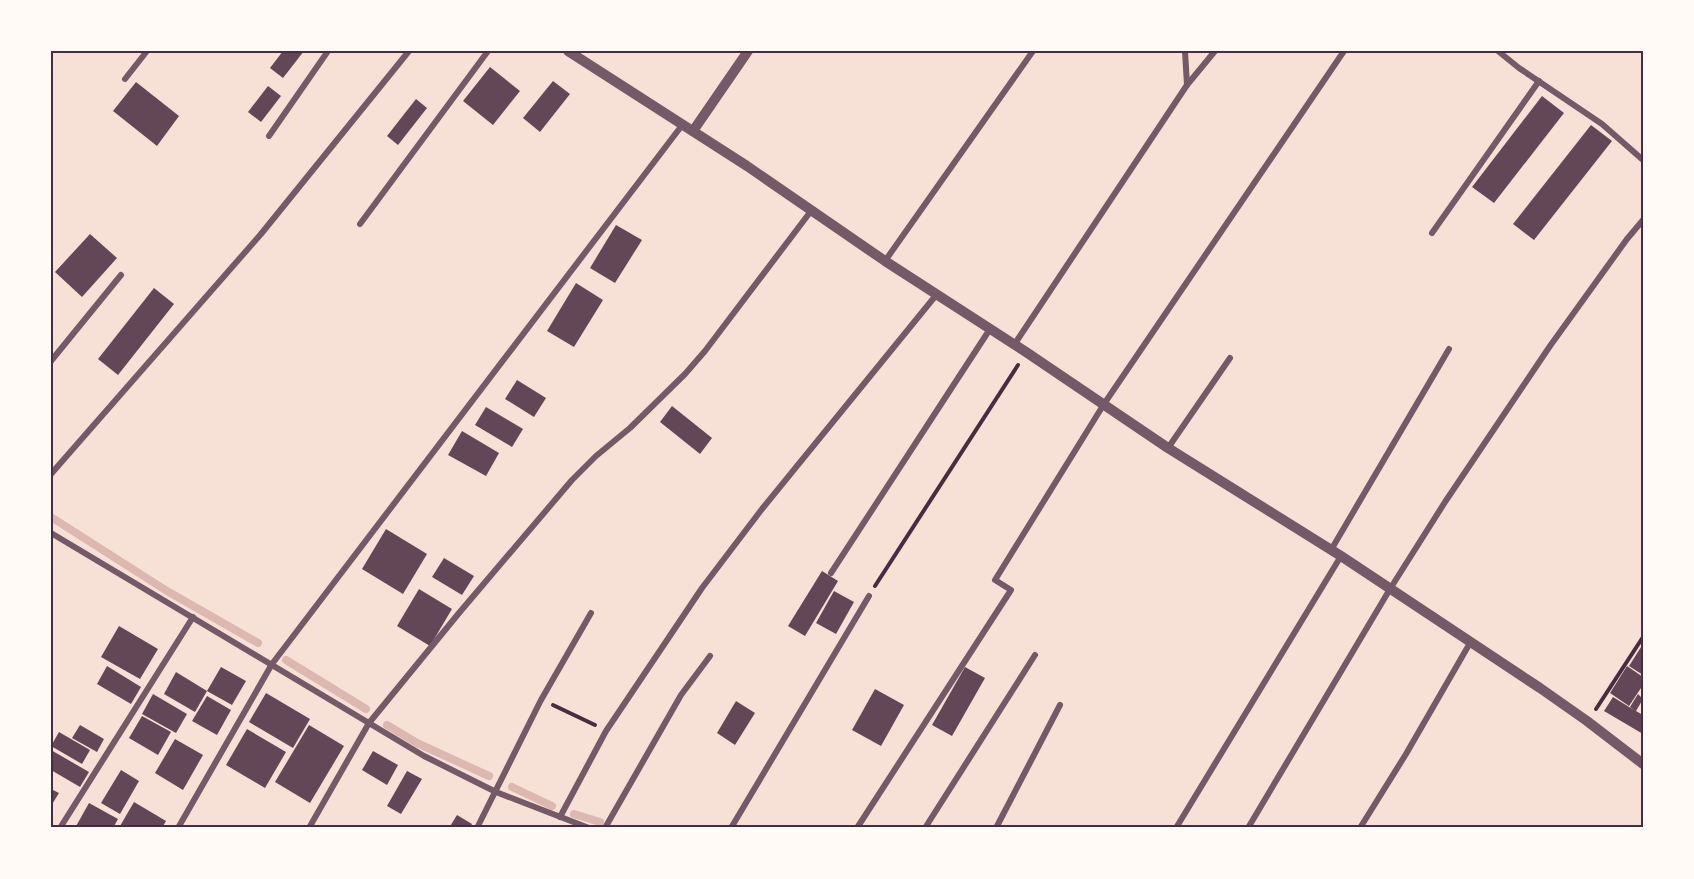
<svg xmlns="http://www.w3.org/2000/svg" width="1694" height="879" viewBox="0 0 1694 879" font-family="'Playfair Display',serif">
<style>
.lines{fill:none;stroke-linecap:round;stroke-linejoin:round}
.stream{stroke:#dcb8b0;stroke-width:8}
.building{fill:#644757}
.path{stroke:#4a2c40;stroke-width:4}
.minor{stroke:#755966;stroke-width:6}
.tertiary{stroke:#755966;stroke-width:10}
.neatline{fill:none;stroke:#4a2c40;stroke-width:2}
</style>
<rect width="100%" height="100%" fill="#f7e1d7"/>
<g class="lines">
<g class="stream">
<polyline points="51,517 167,591 258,643"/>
<polyline points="286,660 366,709"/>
<polyline points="387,725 417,743 489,776"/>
<polyline points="512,787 552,806"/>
<polyline points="574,814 600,822"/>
</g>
</g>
<g class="building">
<polygon points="283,51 304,51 283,78 270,68"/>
<polygon points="490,67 520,91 493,125 463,101"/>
<polygon points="553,81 570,94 540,132 523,118"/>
<polygon points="136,82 179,116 157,146 113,111"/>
<polygon points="268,86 281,96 261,122 248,112"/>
<polygon points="1542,96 1564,113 1494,203 1472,187"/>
<polygon points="416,99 427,108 398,145 387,136"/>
<polygon points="1591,125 1612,141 1534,240 1513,224"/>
<polygon points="616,225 642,240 615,283 590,268"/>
<polygon points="90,234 117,258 82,297 55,272"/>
<polygon points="576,283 603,300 574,347 547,331"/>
<polygon points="154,288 174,304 118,375 98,359"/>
<polygon points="517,380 546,398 534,417 505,399"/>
<polygon points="672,406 712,438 700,454 660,422"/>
<polygon points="486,407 523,429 512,447 475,425"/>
<polygon points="462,431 499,453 486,476 448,455"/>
<polygon points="386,529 427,554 403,594 362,569"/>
<polygon points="444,558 474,576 462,595 432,577"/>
<polygon points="822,571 838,581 805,636 788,626"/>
<polygon points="419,589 452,609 430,646 397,626"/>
<polygon points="834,591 854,602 836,634 816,623"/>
<polygon points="119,626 158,649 140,679 101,657"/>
<polygon points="1643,644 1643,675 1629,666"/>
<polygon points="107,666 141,687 131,704 97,684"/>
<polygon points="1627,666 1643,677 1643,685 1629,706 1610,693"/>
<polygon points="221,667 246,681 232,705 207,691"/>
<polygon points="965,667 985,678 952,736 932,725"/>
<polygon points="176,672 207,691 195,712 164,694"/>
<polygon points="875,689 904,705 881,746 852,730"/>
<polygon points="266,693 310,719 293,748 249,722"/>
<polygon points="153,694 187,714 176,733 142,714"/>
<polygon points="1638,694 1643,699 1636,711 1643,715 1643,734 1604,711 1613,697 1634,710 1630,707"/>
<polygon points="207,696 231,710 217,735 192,721"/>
<polygon points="736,701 755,713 735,745 717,733"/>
<polygon points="142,716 171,732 158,755 129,738"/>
<polygon points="80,725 104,739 97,752 72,738"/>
<polygon points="309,725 344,746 310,803 275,782"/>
<polygon points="247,729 286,752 265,788 226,765"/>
<polygon points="59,732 90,750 82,764 51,746"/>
<polygon points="175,739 203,755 183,790 155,773"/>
<polygon points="51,750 89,772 80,787 51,770"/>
<polygon points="373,751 398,765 387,785 362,770"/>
<polygon points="121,770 139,781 120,814 101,803"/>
<polygon points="407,771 422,779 401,814 387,806"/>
<polygon points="51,789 59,793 51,806"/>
<polygon points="134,802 166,821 162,828 124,828 120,826"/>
<polygon points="89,803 118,819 113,828 75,828"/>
<polygon points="457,815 472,824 470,828 449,828"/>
</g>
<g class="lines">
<g class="path">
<polyline points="875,586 1018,365"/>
<polyline points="553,705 595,725"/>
<polyline points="1596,709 1643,637"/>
</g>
<g class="minor">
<polyline points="1185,51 1187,85"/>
<polyline points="1498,51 1519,68 1602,124 1643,160"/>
<polyline points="125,79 147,51"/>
<polyline points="269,136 328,51"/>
<polyline points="360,224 488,51"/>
<polyline points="1432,233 1539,81"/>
<polyline points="885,261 1033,51"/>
<polyline points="1014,345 1187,85 1215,51"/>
<polyline points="51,361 121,275"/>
<polyline points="1168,448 1230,358"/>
<polyline points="51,474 261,234 409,51"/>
<polyline points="51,533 424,756 496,792 589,828"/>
<polyline points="1331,550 1449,349"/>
<polyline points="831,573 990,329"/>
<polyline points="560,817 606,731 702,588 762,509 937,294"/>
<polyline points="60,828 193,617"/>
<polyline points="178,828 272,664 683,124"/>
<polyline points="309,828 369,723 459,613 572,480 596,456 630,428 685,374 705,351 811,211"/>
<polyline points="477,828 541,700 591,613"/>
<polyline points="605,828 681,695 710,656"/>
<polyline points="731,828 869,596"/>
<polyline points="857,828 1011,590 995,580 1104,404 1344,51"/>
<polyline points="925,828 1035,655"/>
<polyline points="996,828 1060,705"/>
<polyline points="1176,828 1341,556"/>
<polyline points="1248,828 1390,589 1445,502 1550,346 1627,239 1643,220"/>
<polyline points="1360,828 1406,754 1470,643"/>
</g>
<g class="tertiary">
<polyline points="568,51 747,166 885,261 1026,352 1168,448 1341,556 1540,688 1587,721 1643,764"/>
<polyline points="693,131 748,51"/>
</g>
</g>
<rect width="1694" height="879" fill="none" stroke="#fffaf5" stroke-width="105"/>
<rect x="52" y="52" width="1590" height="774" class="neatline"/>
</svg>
